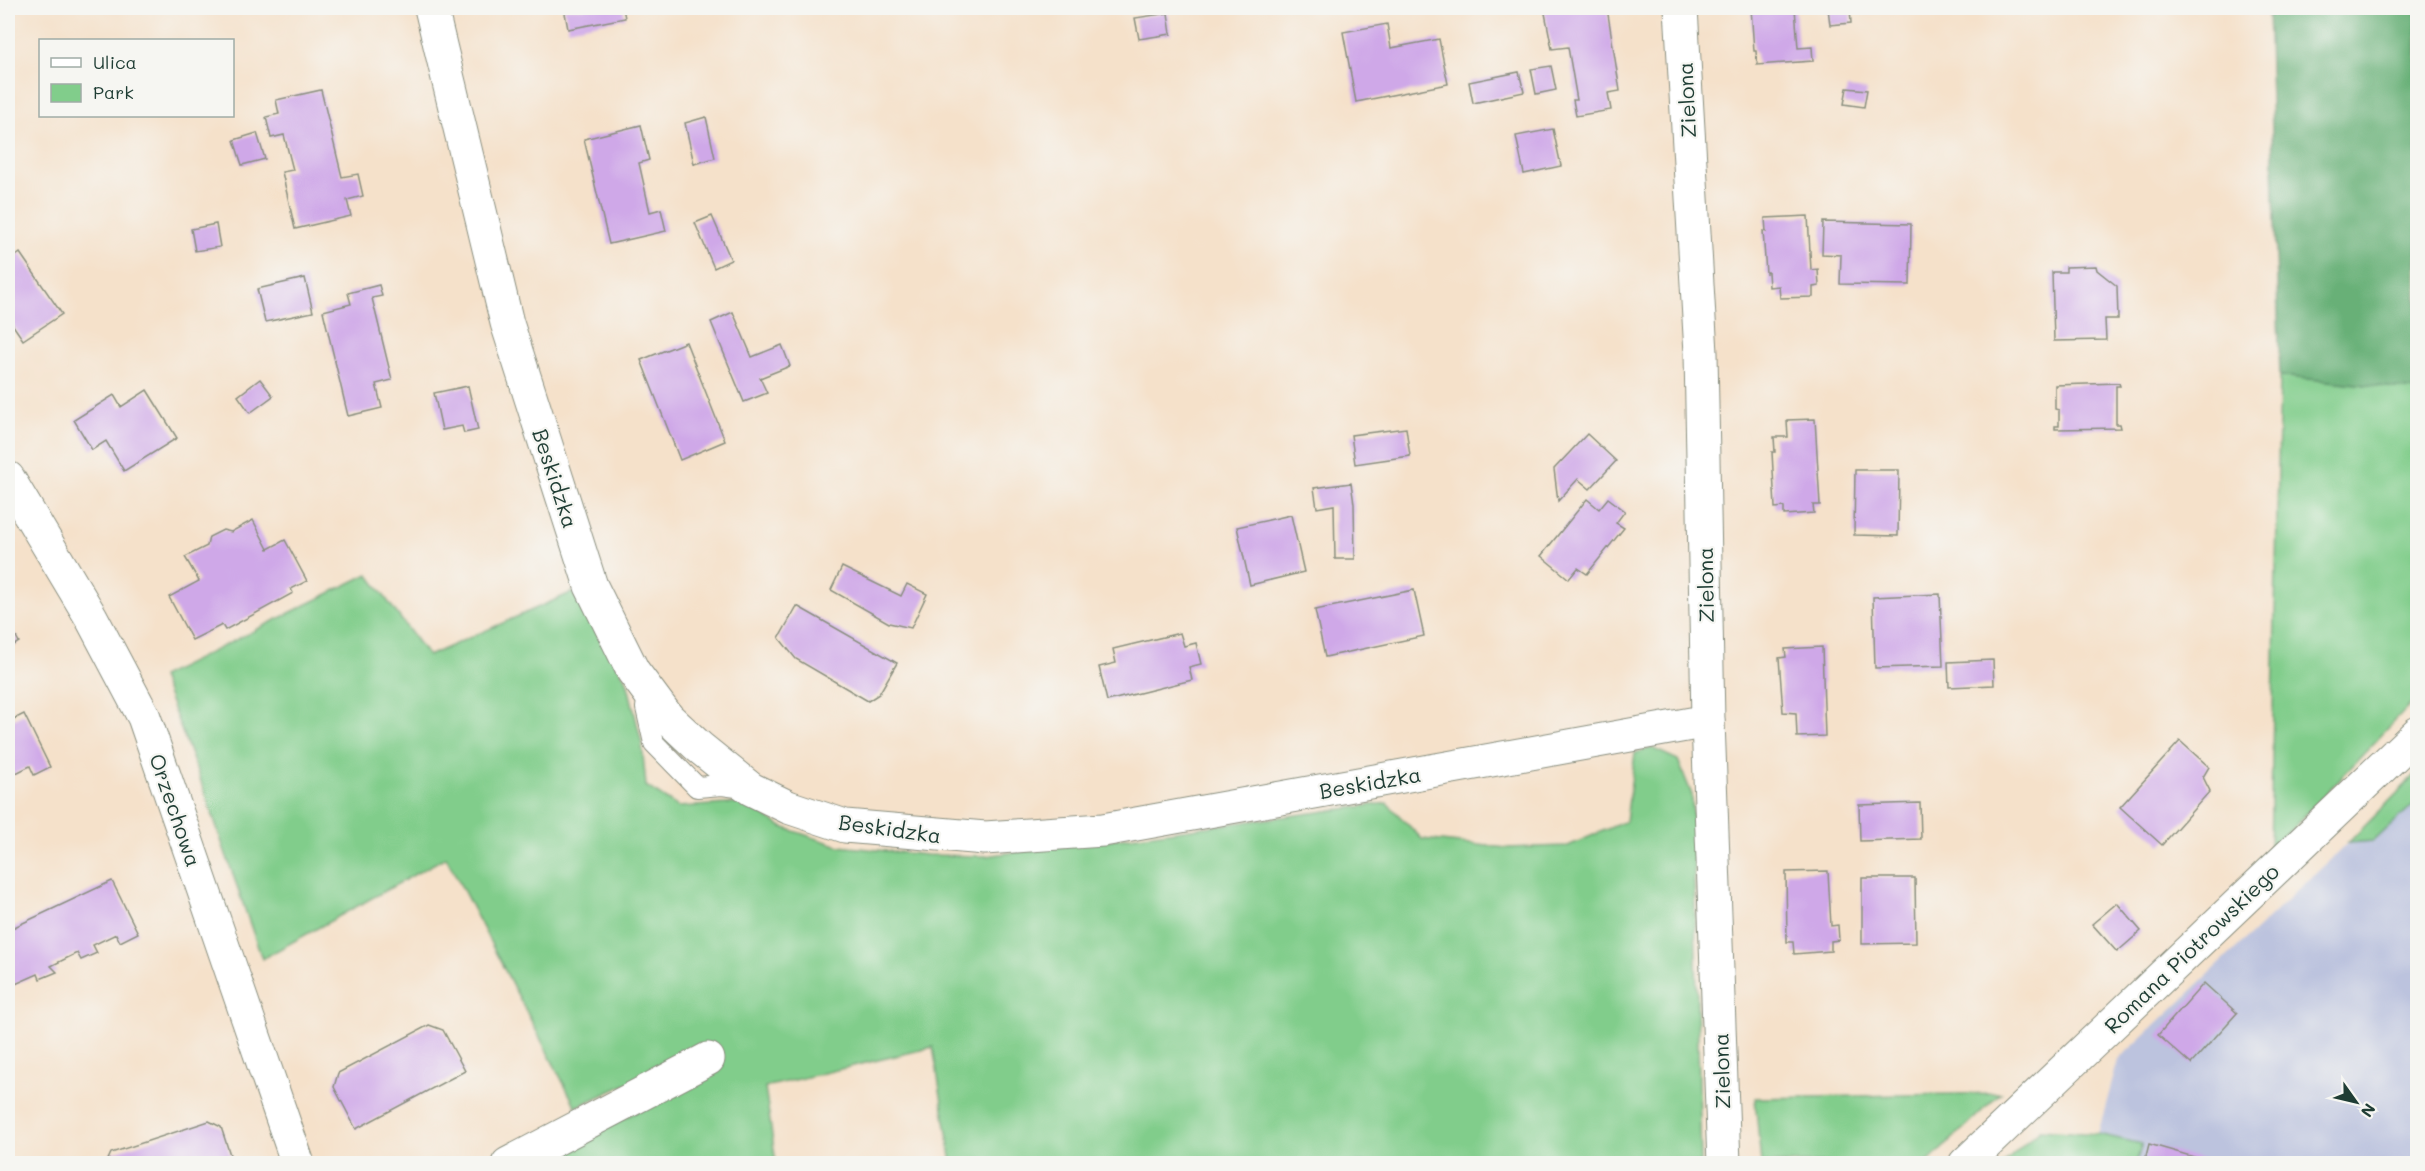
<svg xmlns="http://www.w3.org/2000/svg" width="2425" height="1171" viewBox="0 0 2425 1171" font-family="Mali,sans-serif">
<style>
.industrial{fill:#bcc3de}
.green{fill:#81cd8b;stroke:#508560;stroke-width:1.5}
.forest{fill:#68b077;stroke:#447656;stroke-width:1.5}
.building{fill:#cfa8e8}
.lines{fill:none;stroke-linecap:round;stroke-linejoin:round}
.lane-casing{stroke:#8a8f7f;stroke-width:22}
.street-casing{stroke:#8a8f7f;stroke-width:35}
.secondary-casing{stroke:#8a8f7f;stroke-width:35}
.lane{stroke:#fff;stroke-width:20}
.street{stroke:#fff;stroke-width:33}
.secondary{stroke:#fff;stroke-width:33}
.labels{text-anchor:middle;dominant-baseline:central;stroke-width:4.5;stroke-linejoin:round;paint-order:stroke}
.street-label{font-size:21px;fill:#1f3d34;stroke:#f6f6f2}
</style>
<rect width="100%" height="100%" fill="#f6f6f2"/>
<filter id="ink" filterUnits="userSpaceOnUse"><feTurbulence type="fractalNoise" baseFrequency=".0167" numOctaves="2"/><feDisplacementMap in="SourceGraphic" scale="12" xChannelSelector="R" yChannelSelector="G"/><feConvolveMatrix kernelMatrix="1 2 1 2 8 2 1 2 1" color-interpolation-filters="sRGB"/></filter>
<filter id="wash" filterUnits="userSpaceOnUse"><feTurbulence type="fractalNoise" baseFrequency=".008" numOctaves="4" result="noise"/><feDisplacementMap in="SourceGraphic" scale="24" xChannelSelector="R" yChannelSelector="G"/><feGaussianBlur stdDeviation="1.35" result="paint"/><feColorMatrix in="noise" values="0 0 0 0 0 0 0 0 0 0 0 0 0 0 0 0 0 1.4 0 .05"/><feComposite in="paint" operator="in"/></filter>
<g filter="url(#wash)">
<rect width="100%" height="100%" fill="#f5e1ca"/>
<polygon class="industrial" points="2417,801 2417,1163 2136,1163 2141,1144 2098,1134 2118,1060 2348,843 2374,841"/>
<g class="green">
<polygon points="2280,376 2417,390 2417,698 2270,852"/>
<polygon points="368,574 428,656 573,592 627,681 642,744 646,786 678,807 745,803 782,827 839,846 927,855 985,856 1387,803 1422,839 1507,848 1568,846 1626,821 1635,753 1652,748 1678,760 1692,795 1701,1163 952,1163 933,1047 765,1087 776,1163 539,1163 723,1066 710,1046 576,1107 446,857 262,959 199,776 161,677"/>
<polygon points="2417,773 2417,801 2374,841 2348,843"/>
<polygon points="2001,1093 1927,1163 1761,1163 1755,1098"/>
<polygon points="2040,1130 2098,1134 2142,1144 2136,1163 2004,1163"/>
</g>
<polygon class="forest" points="2268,8 2417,8 2417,390 2280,376"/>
<g id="blocks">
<g class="building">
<polygon points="564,8 623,8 625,18 568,29"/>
<polygon points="1544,8 1607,8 1620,91 1608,93 1611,110 1576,116 1573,100 1577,100 1568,47 1552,49"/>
<polygon points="1751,8 1795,8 1798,48 1812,47 1813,61 1757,65 1756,51 1754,51"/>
<polygon points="1828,8 1850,8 1851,23 1830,25"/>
<polygon points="1168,13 1171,34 1139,39 1135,18"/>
<polygon points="1387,24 1391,48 1439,39 1448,84 1356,102 1343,32"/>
<polygon points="1551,66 1556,90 1536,94 1531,69"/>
<polygon points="1519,72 1524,92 1473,103 1469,82"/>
<polygon points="1847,88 1867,90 1864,107 1844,104"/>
<polygon points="321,90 342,177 358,174 363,196 347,200 351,216 295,229 282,172 293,170 284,135 271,138 266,117 279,114 276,100"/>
<polygon points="706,117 715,158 694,164 685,123"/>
<polygon points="641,125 649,160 639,163 650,212 661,209 666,231 609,244 584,139"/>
<polygon points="1553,129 1561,166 1524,174 1516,136"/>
<polygon points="257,133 265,159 242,165 234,140"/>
<polygon points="712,216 731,260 714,268 695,223"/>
<polygon points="1808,216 1811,270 1818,269 1819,286 1813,287 1813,297 1780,298 1779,286 1769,287 1768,272 1766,273 1763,231 1766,232 1765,218"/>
<polygon points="1823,222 1911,224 1910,285 1840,284 1841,255 1822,254"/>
<polygon points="216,224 220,247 195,251 191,229"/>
<polygon points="20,253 62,314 23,340 8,318 8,262"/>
<polygon points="2096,266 2097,270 2117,286 2118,319 2105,319 2106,340 2054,341 2052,272 2066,272 2066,267"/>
<polygon points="305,278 313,312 265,322 257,289"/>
<polygon points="379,285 382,296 372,298 392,380 376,384 382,408 348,416 323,311 351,304 348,293"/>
<polygon points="733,312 752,357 782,345 790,366 760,378 767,393 744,402 711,322"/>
<polygon points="686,342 725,441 680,460 641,360"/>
<polygon points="260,379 273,396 250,413 238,396"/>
<polygon points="2119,383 2120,386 2116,386 2116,424 2120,424 2121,428 2055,429 2055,426 2059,426 2059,410 2055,409 2055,385"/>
<polygon points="468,386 478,430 464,433 462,426 442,430 434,393"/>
<polygon points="147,390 177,438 124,471 106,441 92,450 74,420 114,395 121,407"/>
<polygon points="1815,419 1820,505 1813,505 1814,513 1784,515 1784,507 1775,508 1772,452 1775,452 1774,437 1788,437 1787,420"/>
<polygon points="1406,428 1410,456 1355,464 1351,435"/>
<polygon points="1587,434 1616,461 1590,489 1578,479 1558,501 1554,469"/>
<polygon points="1855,470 1899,470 1898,536 1854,535"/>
<polygon points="1351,483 1354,504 1355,559 1335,559 1334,505 1317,508 1314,488"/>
<polygon points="1608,498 1625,511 1616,523 1624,528 1587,574 1578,568 1569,579 1541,556 1587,499 1599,509"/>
<polygon points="1291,515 1304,572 1250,585 1237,527"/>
<polygon points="253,520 268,549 285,540 307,581 291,589 293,593 225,630 222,625 192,640 169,597 199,581 185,557 207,546 209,537 223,530 231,532"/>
<polygon points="842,567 901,596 907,584 927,594 911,628 889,623 831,590"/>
<polygon points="1414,590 1424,636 1325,657 1315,610"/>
<polygon points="1940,594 1943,666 1875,668 1873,597"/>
<polygon points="797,606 897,663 879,694 868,701 796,659 779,638"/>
<polygon points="8,622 19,642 8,649"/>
<polygon points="1180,633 1184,646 1196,643 1201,664 1189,667 1192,680 1107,701 1099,667 1116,663 1113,649"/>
<polygon points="1822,647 1825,736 1797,737 1796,713 1783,712 1779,658 1786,657 1785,649"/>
<polygon points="1993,660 1994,685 1949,687 1948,662"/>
<polygon points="24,714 50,767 34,775 30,766 8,777 8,722"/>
<polygon points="2180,741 2209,767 2203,777 2210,791 2162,845 2120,807"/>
<polygon points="1920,803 1921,839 1860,841 1859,805"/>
<polygon points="1828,871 1831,926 1838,925 1839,940 1831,941 1831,951 1794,954 1793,942 1787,942 1786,872"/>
<polygon points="1862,878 1915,878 1916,943 1862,944"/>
<polygon points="112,881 138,933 120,942 116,934 93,945 97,953 81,960 77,953 51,966 57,972 40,979 38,974 11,986 8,978 8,930"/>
<polygon points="2117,903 2141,931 2117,952 2092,924"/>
<polygon points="2204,983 2237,1013 2191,1064 2158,1035"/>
<polygon points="429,1025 443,1030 465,1071 356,1129 334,1087 338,1073"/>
<polygon points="209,1121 221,1127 233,1164 106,1164 111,1153"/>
<polygon points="2149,1144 2215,1163 2215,1164 2144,1164"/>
</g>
</g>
</g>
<g filter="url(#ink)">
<use href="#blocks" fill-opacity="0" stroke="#8a8f7f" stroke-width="1.5"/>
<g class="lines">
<g class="lane-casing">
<polyline id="lane" points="648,694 646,708 654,743 697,787 722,785 745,788"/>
</g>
<g class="street-casing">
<g id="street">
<polyline points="431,8 507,323 591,586 633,671 668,718 699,747 751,789 788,807 845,826 985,838 1103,830 1708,721"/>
<polyline points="1681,8 1701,353 1708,721 1724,1164"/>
<polyline points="8,478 91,617 144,717 298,1164"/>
<polyline points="508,1164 708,1059"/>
</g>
</g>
<g class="secondary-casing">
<polyline id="secondary" points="1965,1164 2418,733"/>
</g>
<use href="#lane" class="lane"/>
<use href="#street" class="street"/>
<use href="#secondary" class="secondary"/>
</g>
</g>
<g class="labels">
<g class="street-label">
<text transform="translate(1686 100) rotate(-93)">Zielona</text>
<text transform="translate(556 478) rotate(72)">Beskidzka</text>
<text transform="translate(1705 585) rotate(-91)">Zielona</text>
<text transform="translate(1370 782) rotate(-10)">Beskidzka</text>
<text transform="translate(176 810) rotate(71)">Orzechowa</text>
<text transform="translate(890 828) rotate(8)">Beskidzka</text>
<text transform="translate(2191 948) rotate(-44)">Romana Piotrowskiego</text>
<text transform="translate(1721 1071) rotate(-92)">Zielona</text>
</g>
</g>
<rect width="2425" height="1171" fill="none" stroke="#f6f6f2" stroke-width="30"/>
<rect x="39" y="39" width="195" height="78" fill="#f6f6f2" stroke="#a0aca6" stroke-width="1.5"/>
<rect x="51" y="58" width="30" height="9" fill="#ffffff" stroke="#a0aca6" stroke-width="1.5"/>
<text x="93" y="69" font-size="18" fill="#1f3d34">Ulica</text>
<rect x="51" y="84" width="30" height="18" fill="#81cd8b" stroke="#a0aca6" stroke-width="1.5"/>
<text x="93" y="99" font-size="18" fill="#1f3d34">Park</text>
<g transform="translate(2356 1102) rotate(124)" stroke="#f6f6f2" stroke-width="4.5" paint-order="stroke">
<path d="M0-4.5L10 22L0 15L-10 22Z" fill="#1f3d34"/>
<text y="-9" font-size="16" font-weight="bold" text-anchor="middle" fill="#1f3d34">N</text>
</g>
</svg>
